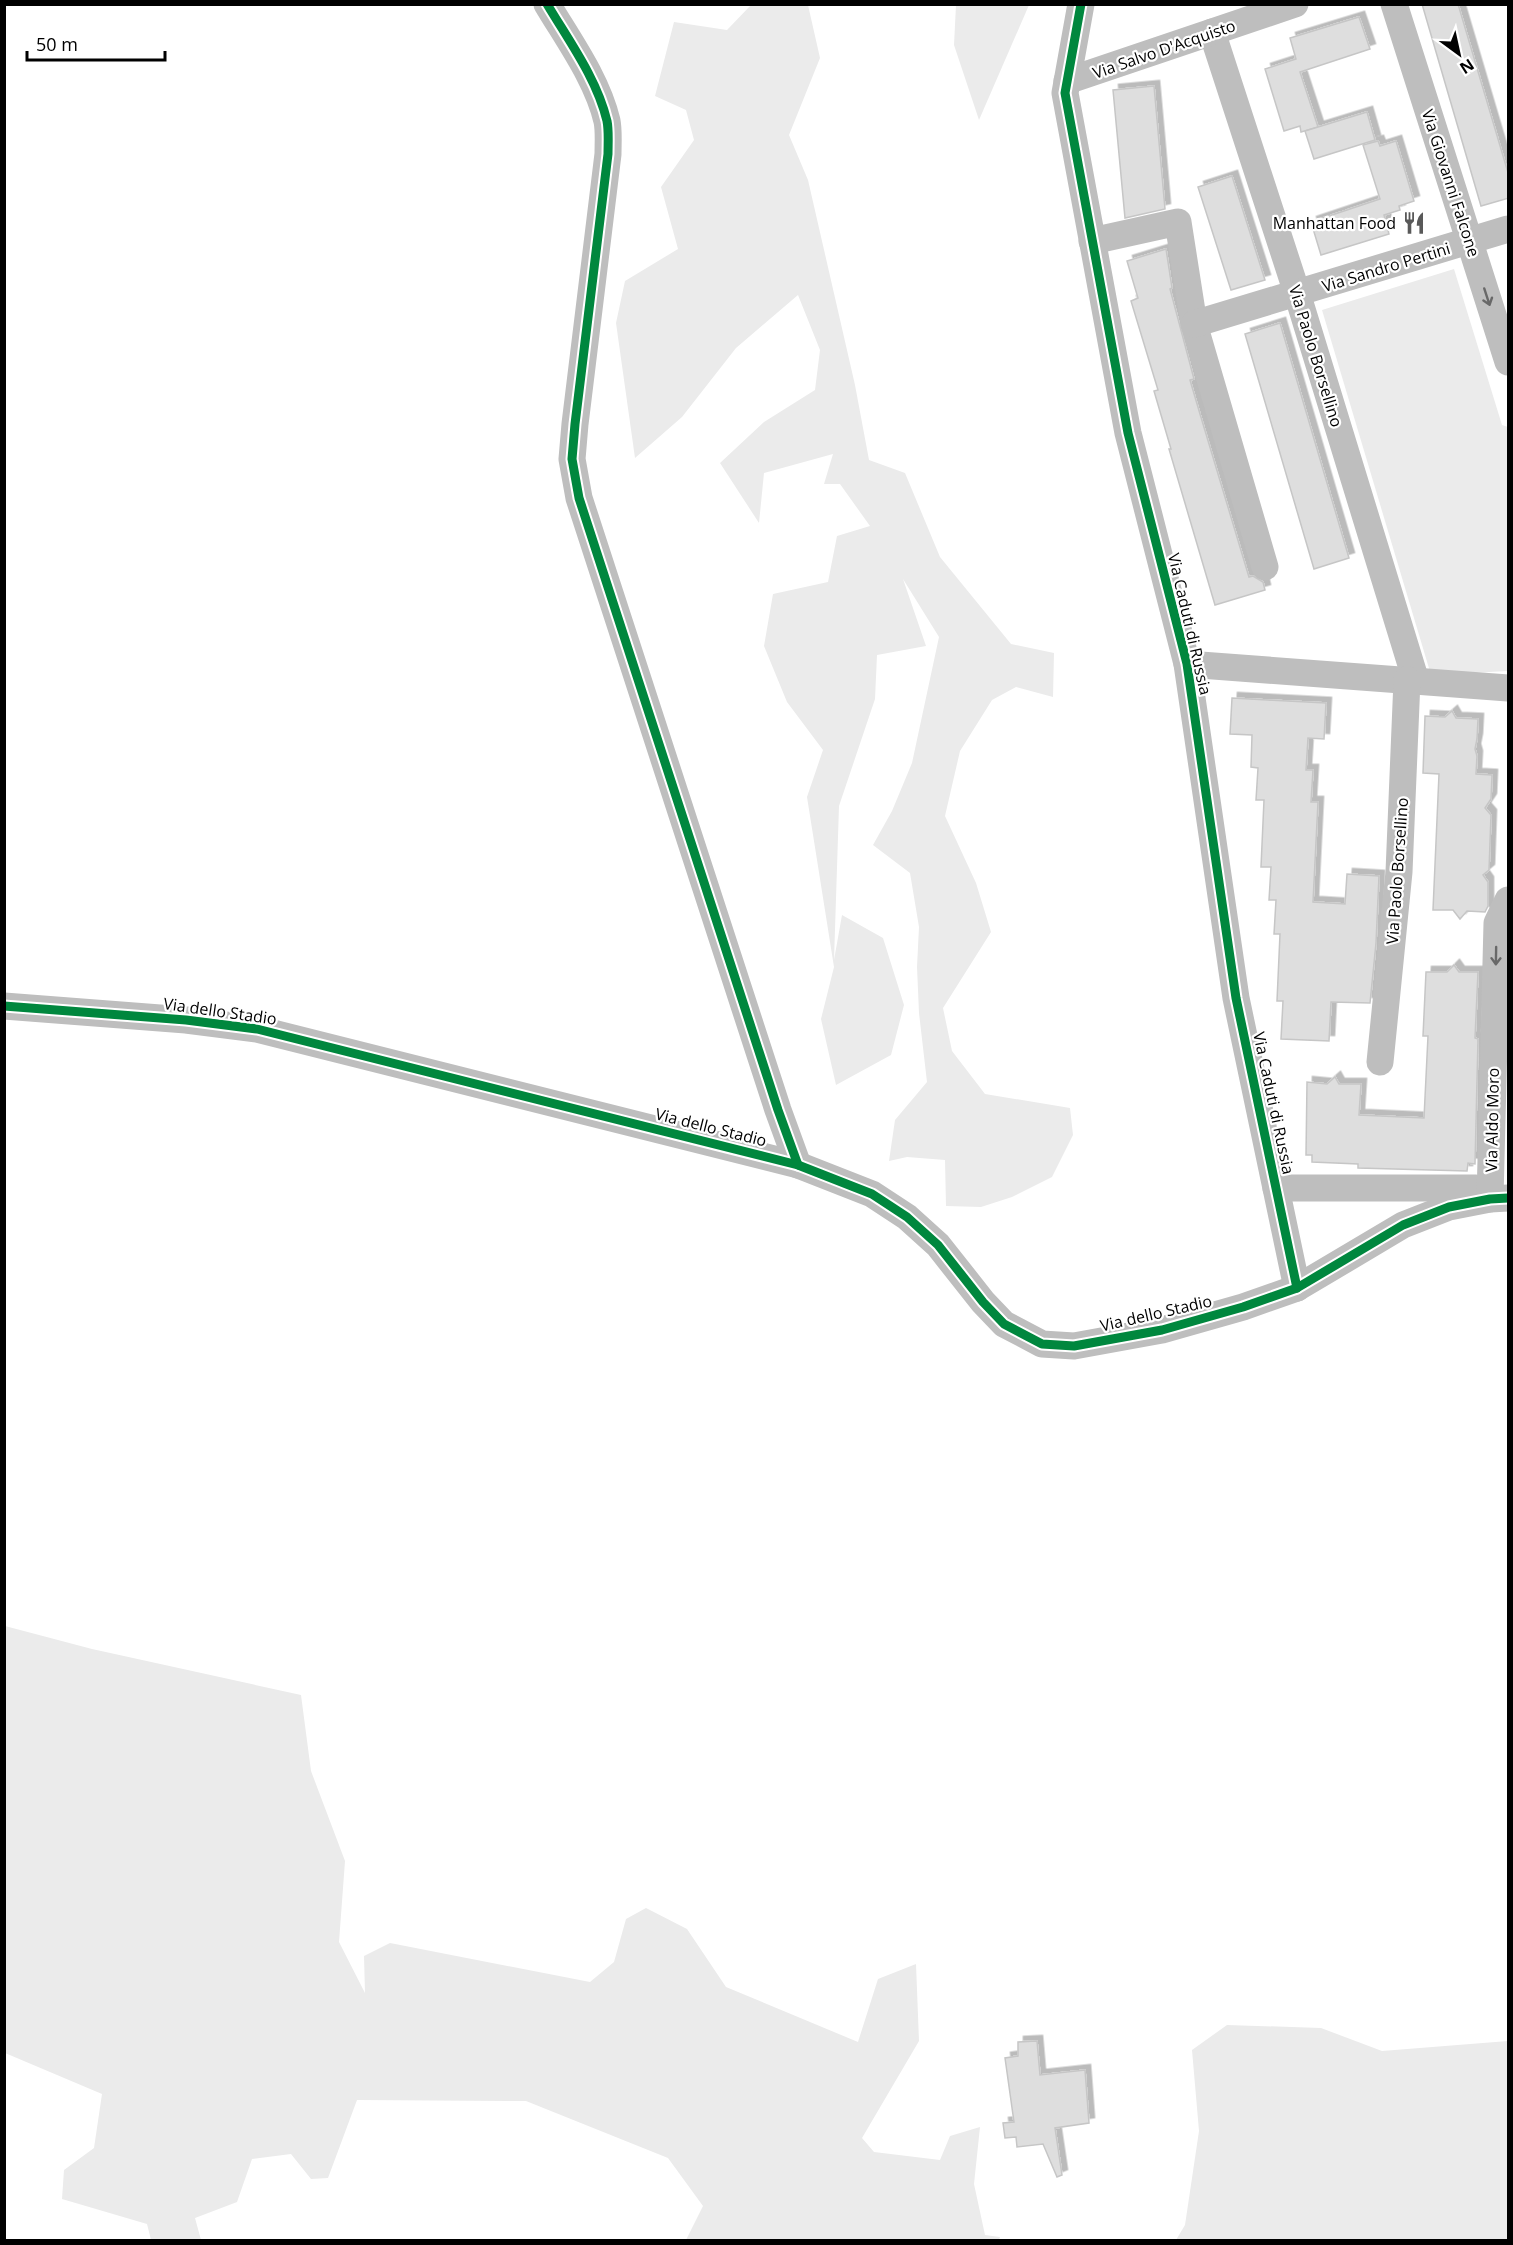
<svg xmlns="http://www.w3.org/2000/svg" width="1513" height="2245" viewBox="0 0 1513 2245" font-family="'Open Sans',sans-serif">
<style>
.green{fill:#ebebeb}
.building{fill:#dedede;stroke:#c6c6c6;stroke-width:1.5;filter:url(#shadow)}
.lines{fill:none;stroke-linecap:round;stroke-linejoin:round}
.minor{stroke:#bebebe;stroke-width:27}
.cycleway-casing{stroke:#fff;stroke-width:13}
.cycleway{stroke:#00873e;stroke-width:9}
.oneway{stroke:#686868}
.labels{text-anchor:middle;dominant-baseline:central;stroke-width:4.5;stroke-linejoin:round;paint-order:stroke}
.street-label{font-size:16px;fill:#000;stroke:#fff}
.poi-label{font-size:16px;fill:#000;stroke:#fff;text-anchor:end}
</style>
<defs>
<filter id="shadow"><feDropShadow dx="5.5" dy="-5.5" stdDeviation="0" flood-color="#0004"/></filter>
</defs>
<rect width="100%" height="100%" fill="#fff"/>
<g class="green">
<polygon points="751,5 808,5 820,58 789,135 808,180 855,385 869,460 905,473 940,557 1011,644 1054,653 1053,697 1016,687 992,700 960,751 945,816 976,883 991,932 943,1008 952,1051 985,1094 1070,1108 1073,1135 1052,1177 1012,1197 981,1207 946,1206 945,1160 907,1157 889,1161 895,1120 927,1082 919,1013 917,967 919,927 910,873 873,845 892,811 912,763 939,637 903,579 926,646 877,655 875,699 839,806 834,960 842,915 883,938 904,1005 891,1055 836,1085 821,1019 834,967 807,797 823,750 787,702 764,646 773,594 828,582 837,536 870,526 840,484 824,484 833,454 764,473 759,523 720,463 764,422 815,390 820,350 798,295 736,348 682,417 635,458 616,323 625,281 678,249 661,187 694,140 686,110 655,96 674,22 727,30"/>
<polygon points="956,5 1029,5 979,120 954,45"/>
<polygon points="1454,269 1502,425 1508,427 1508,671 1431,675 1322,310"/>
<polygon points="5,1626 92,1649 301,1695 311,1771 345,1861 339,1942 365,1993 364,1956 390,1943 590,1982 614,1962 626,1919 646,1908 687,1929 726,1987 858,2042 878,1979 916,1964 919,2041 862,2138 874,2152 940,2160 950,2136 980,2127 974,2184 985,2235 1000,2237 999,2240 686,2240 703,2206 668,2158 526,2101 357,2100 328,2178 311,2179 291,2154 252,2159 237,2202 195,2218 201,2240 151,2240 147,2224 62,2199 64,2170 94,2148 102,2094 5,2053"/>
<polygon points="1227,2025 1321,2028 1382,2051 1508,2041 1508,2240 1176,2240 1185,2225 1199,2131 1192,2050"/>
</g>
<g class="building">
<polygon points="1422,4 1458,4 1509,176 1509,198 1481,206"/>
<polygon points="1359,17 1370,49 1300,72 1318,127 1301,132 1300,126 1284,131 1265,69 1296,59 1290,38"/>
<polygon points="1154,86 1165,209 1125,218 1113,90"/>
<polygon points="1367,112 1375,140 1314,159 1305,131"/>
<polygon points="1378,141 1380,146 1396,141 1414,201 1399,206 1400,210 1384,215 1389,234 1321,255 1311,222 1380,199 1363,145"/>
<polygon points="1232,176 1265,280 1231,290 1198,187"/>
<polygon points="1166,249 1172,288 1170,289 1194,379 1190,380 1200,414 1249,577 1253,576 1263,582 1265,590 1215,605 1169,449 1171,449 1154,391 1158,390 1131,301 1138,298 1127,261"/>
<polygon points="1280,323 1349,558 1314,569 1245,334"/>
<polygon points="1232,698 1326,703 1324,739 1308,738 1306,770 1313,770 1311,802 1318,802 1313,902 1345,904 1347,874 1379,876 1376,943 1370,1003 1331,1002 1329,1041 1281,1039 1283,1001 1277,1001 1280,934 1274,934 1276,900 1269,900 1271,867 1261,867 1264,800 1256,800 1258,768 1251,767 1252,735 1230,734"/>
<polygon points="1452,711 1456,718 1478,719 1477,739 1475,749 1477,756 1476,774 1492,775 1491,799 1485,808 1491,815 1489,870 1483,875 1488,882 1488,906 1485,912 1467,911 1460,919 1453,910 1433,910 1439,774 1423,773 1425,716 1445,717"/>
<polygon points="1454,965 1459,972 1478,972 1475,1038 1478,1039 1475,1164 1468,1163 1467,1171 1358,1168 1358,1164 1312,1162 1312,1155 1306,1155 1307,1082 1327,1084 1335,1077 1339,1084 1361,1084 1359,1115 1424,1118 1428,1036 1423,1036 1426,972 1447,972"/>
<polygon points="1037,2041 1040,2075 1085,2070 1089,2123 1055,2128 1062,2175 1057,2177 1043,2144 1017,2147 1016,2137 1005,2138 1003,2123 1014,2122 1005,2058 1018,2056 1018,2042"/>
</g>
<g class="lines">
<g class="minor">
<path d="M547,4c22,37 50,75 60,117 2,10 1,22 1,33l-33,270 -3,35 7,39 199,612 20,55"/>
<polyline points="1081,4 1065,93 1128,433 1187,664 1236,998 1297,1288"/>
<polyline points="1394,4 1508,362"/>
<polyline points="1212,32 1297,293 1416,681"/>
<polyline points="1067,81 1295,4"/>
<polyline points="1092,241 1178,222 1194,324 1265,567"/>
<polyline points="1194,324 1508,229"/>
<polyline points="1187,664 1508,688"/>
<polyline points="4,1006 186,1020 257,1029 798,1165 872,1194 907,1217 938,1245 983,1302 1004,1324 1042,1344 1074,1346 1162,1330 1243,1307 1297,1288 1403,1225 1449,1207 1490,1199 1508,1198"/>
<polyline points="1380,1062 1399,872 1407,680"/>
<polyline points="1276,1188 1476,1188 1485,1195"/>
<polyline points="1490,1199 1497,923 1508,900"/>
</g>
<g class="cycleway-casing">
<g id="cycleway">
<path d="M547,4c22,37 50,75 60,117 2,10 1,22 1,33l-33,270 -3,35 7,39 199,612 20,55"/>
<polyline points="1081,4 1065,93 1128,433 1187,664 1236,998 1297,1288"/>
<polyline points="4,1006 186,1020 257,1029 798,1165 872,1194 907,1217 938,1245 983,1302 1004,1324 1042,1344 1074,1346 1162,1330 1243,1307 1297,1288 1403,1225 1449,1207 1490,1199 1508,1198"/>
</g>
</g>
<use href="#cycleway" class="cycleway"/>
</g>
<defs><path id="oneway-shaft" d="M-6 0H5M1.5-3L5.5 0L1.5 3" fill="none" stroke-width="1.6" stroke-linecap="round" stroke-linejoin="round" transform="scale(1.5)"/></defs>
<g class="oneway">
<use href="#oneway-shaft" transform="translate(1487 297) rotate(72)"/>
<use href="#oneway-shaft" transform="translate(1496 956) rotate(91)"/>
</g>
<defs>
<g id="restaurant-bare" transform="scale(1.8)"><path d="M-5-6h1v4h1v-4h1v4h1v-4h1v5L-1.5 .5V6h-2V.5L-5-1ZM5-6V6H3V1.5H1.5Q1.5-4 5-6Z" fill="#595959" stroke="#fff" stroke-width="2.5" paint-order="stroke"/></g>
</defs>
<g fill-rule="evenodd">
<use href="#restaurant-bare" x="1414" y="223"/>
</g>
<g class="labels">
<g class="street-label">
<text transform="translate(1164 49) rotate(-19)">Via Salvo D'Acquisto</text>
<text transform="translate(1451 183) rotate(72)">Via Giovanni Falcone</text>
<text transform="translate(1386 267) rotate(-17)">Via Sandro Pertini</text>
<text transform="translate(1316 356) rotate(73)">Via Paolo Borsellino</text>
<text transform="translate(1190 624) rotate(77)">Via Caduti di Russia</text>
<text transform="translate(1397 871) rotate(-86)">Via Paolo Borsellino</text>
<text transform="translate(220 1011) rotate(8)">Via dello Stadio</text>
<text transform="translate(1274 1103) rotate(78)">Via Caduti di Russia</text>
<text transform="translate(1492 1120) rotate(-89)">Via Aldo Moro</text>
<text transform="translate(711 1127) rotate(14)">Via dello Stadio</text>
<text transform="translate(1156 1313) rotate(-13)">Via dello Stadio</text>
</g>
<g class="poi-label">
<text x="1396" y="223">Manhattan Food</text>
</g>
</g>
<rect width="1513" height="2245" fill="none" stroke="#000000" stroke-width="12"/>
<g transform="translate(1459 54) rotate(147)" stroke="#ffffff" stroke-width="4.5" paint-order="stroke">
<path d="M0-4.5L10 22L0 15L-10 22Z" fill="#000000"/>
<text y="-9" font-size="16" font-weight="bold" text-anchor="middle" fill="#000000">N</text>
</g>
<path d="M27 51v9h138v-9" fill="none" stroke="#000000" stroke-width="3"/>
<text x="36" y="51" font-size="18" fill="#000000" stroke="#ffffff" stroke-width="4.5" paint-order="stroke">50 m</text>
</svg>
